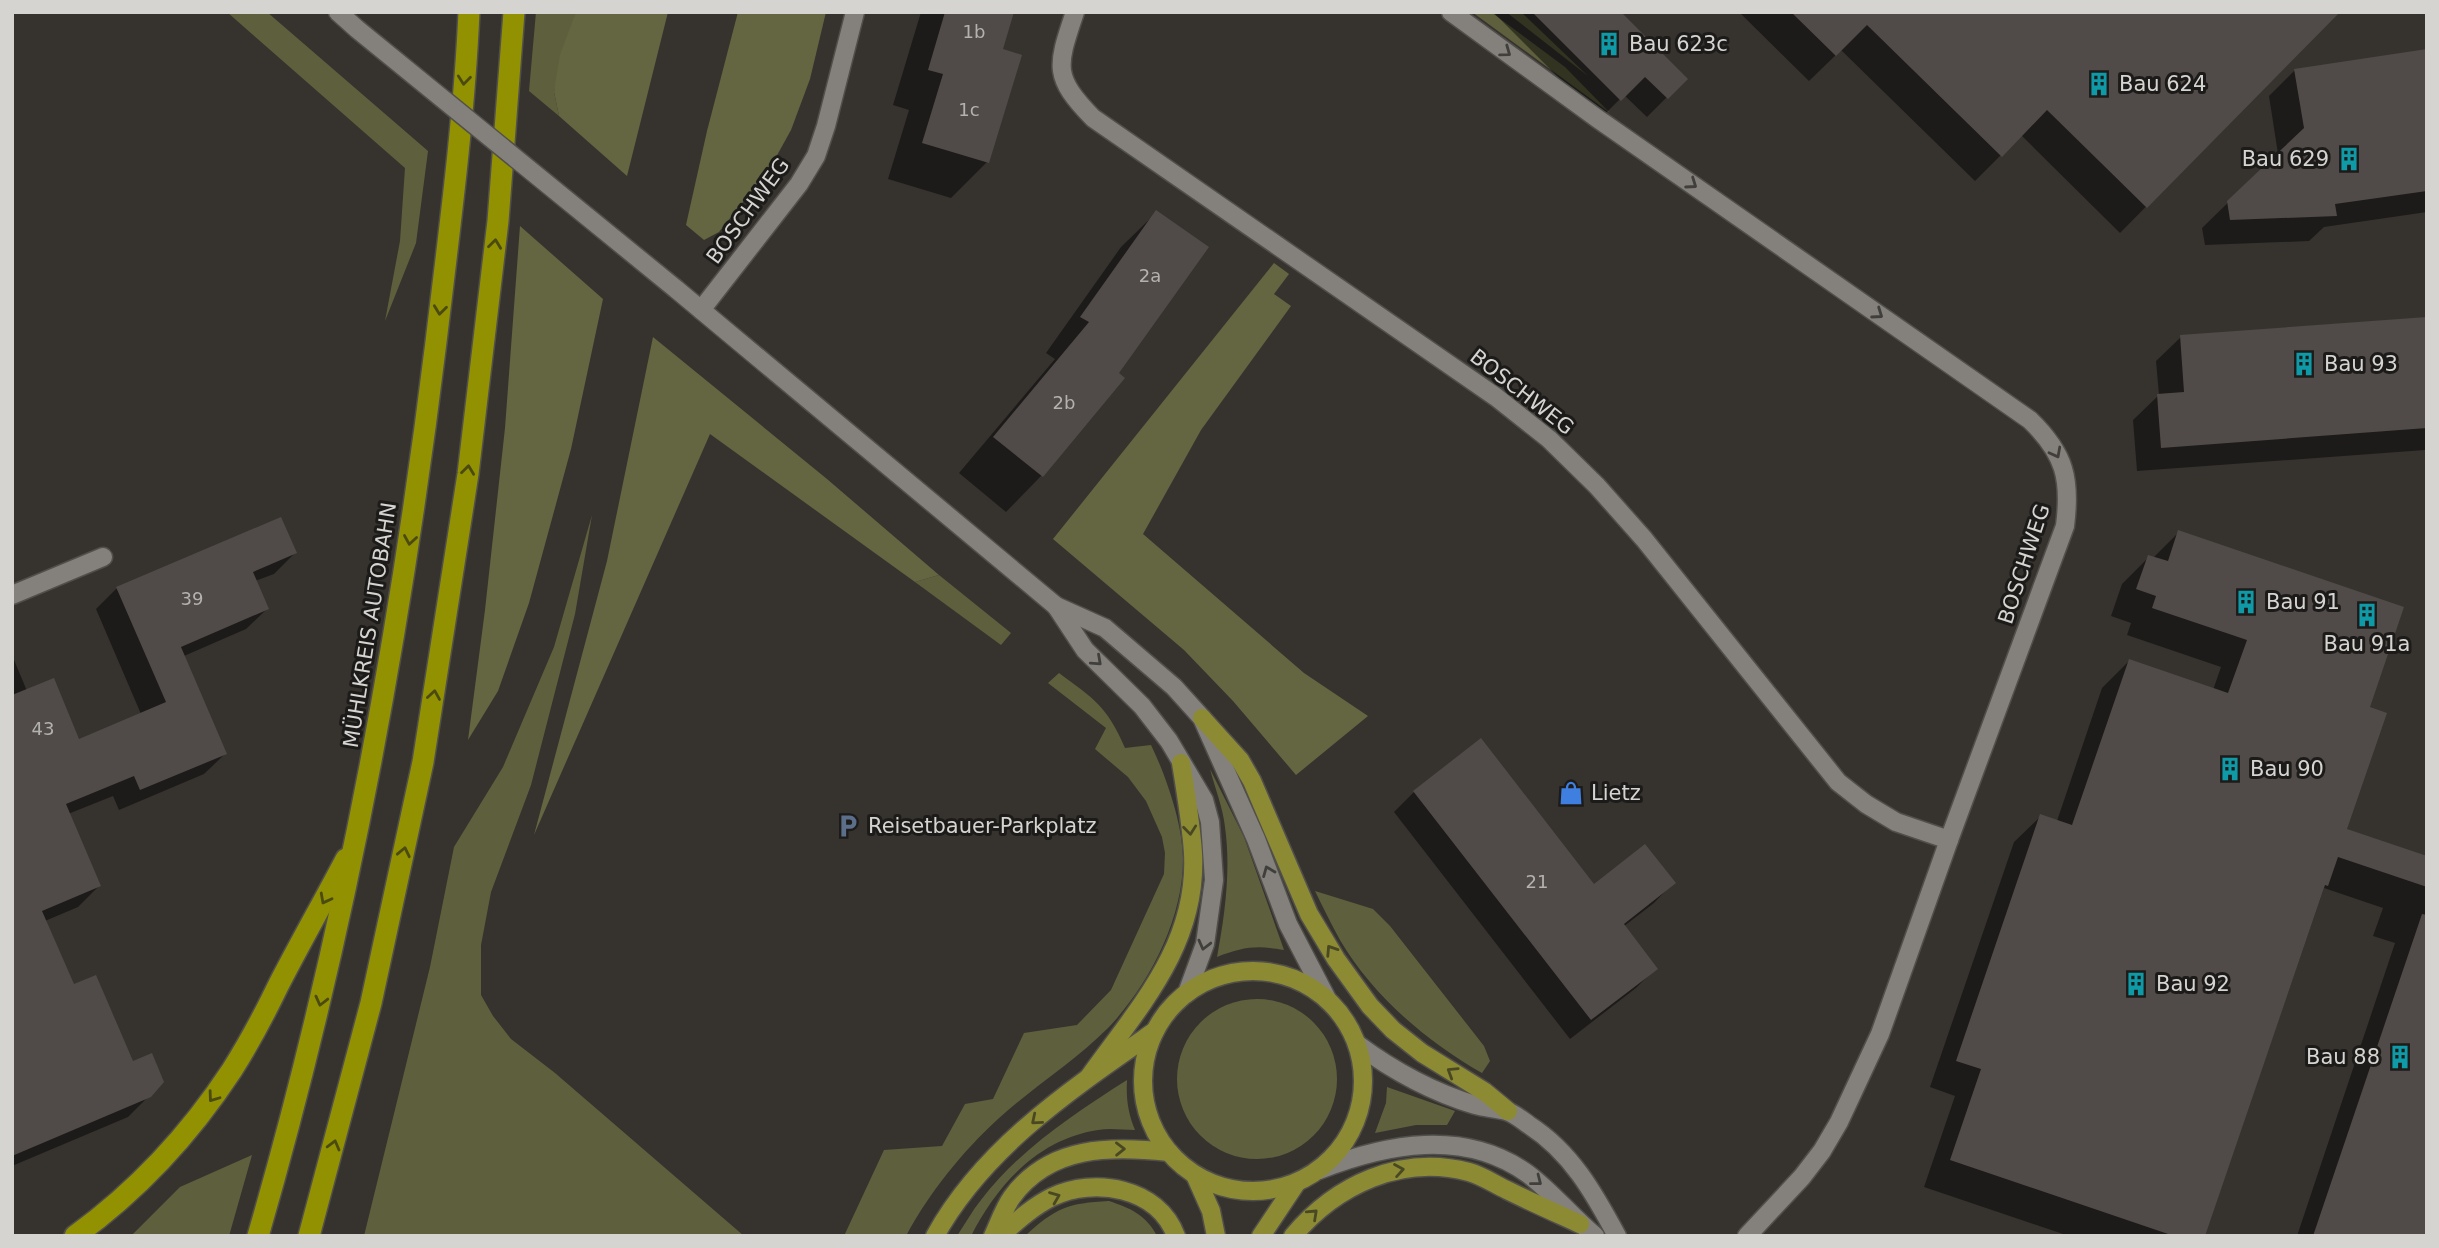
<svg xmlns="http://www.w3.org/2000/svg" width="2439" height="1248" viewBox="0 0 2439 1248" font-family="'DejaVu Sans',sans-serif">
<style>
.green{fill:#5e603d}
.forest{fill:#636641}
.shadow{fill:#0007}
.building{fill:#504b48}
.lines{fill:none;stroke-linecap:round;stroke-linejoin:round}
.minor-casing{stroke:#514f4b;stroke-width:21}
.tertiary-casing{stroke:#514f4b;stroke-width:21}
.secondary-casing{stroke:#514f4b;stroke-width:21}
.primary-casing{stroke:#514f4b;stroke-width:21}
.motorway-casing{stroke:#514f4b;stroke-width:24}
.minor{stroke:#84817c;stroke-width:18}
.tertiary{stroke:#84817c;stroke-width:18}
.secondary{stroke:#84817c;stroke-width:18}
.primary{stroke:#8c8b33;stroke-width:18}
.motorway{stroke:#929102;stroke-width:21}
.secondary-bridge-casing{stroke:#514f4b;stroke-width:21;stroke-linecap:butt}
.secondary-bridge{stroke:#84817c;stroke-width:18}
.oneway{stroke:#403f3c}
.oneway2{stroke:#4b4a10}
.oneway3{stroke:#494823}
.labels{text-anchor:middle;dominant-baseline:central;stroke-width:6;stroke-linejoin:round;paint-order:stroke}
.number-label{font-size:18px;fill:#b4b2af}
.poi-label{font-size:21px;fill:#d6d4d1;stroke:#1c1b19;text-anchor:start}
.street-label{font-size:21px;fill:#d6d4d1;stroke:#1c1b19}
</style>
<rect width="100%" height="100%" fill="#36332f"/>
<g class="green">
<polygon points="227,12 267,12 428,151 416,243 385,321 400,241 405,168"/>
<polygon points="536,12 576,12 554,92 559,116 529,91"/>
<polygon points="1472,12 1491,12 1565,67 1610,113"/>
<polygon points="1506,12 1521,12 1588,76"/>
<polygon points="592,515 575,614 531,785 491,892 481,945 481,995 493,1016 511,1039 555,1073 744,1236 364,1236 430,967 454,847 503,767 554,647"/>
<polygon points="939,575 1011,633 1001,645 915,582"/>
<path d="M1059,673c35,26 48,33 66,75l26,-3c15,31 31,77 32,112 1,61 -34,128 -75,171 -34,34 -75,59 -110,91 -36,33 -69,74 -92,117h-62l40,-86 58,-4 23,-42 28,-5 31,-66 53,-8 34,-35 53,-116 1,-21 -3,-16 -16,-36 -18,-24 -33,-28 11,-21 -58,-45z"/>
<path d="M1210,769l34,68 40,113c-28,-5 -41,-3 -67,7 8,-43 14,-87 8,-130 -2,-19 -10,-39 -15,-58z"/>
<path d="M1315,891l58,18 17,17 94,120 6,15 -8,12c-56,-32 -109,-77 -142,-133 -9,-16 -17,-33 -25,-49z"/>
<circle cx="1257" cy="1079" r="80"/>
<path d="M1127,1080c-1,19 1,33 8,50 -12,0 -25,-2 -37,0 -60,9 -101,55 -127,106h-14c8,-12 15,-25 24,-36 38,-50 94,-87 146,-120z"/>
<polygon points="1387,1087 1455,1111 1447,1125 1416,1125 1375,1133 1386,1103"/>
<polygon points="252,1155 229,1236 131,1236 180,1187"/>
<path d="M1109,1201c21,7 37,14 48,35h-132c30,-28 43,-33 84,-35z"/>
</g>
<g class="forest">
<polygon points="576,12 668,12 627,176 559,116 554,92 560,55"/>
<polygon points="738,12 826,12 810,79 791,130 770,168 719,232 704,240 686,225 707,131"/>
<polygon points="520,226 603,299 571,449 529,603 498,691 468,740 485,610 505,428"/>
<polygon points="1274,263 1289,274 1274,294 1291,306 1201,430 1143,534 1304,673 1368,716 1296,775 1233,701 1184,650 1053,539"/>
<polygon points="653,337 827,479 939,575 915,582 710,434 534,835 607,561"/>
</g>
<g class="shadow">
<polygon points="921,12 1012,12 1001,50 987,162 951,198 888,179 909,110 893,105"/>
<polygon points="1493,12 1619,12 1685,79 1647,117 1624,95 1600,119"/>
<polygon points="1739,12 2338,12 2120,233 2021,135 1975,181 1841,50 1809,81"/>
<polygon points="2427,50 2427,212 2324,227 2309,241 2205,245 2202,228 2278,154 2269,96 2295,70"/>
<polygon points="1157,212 1117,374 1123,379 1041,476 1006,512 959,473 1055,359 1046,353 1121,247"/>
<polygon points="2427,318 2427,477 2425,450 2137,471 2133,420 2159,395 2156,361 2181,337"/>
<polygon points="2179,532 2368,708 2345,830 2426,858 2427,855 2427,1236 2297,1236 2395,943 2373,936 2383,908 2324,888 2204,1236 2069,1236 1924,1187 1955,1096 1930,1087 2014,842 2041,816 2057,821 2102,688 2129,661 2213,690 2221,667 2127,635 2131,623 2111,616 2122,584 2149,557 2153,558"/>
<polygon points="295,553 274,574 255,581 267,609 246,629 184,656 225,754 204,774 119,810 113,796 68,814 99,886 78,907 45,921 73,987 132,1063 150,1095 128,1117 12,1166 12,655 27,691 78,741 141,714 96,609 117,588"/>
<polygon points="1480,740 1593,886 1673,883 1654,903 1623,927 1656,968 1636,988 1570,1039 1394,812 1414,792"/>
</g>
<g class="building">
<polygon points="945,12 1014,12 1003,49 1022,55 989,163 922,143 943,74 928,70"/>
<polygon points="1532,12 1621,12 1688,79 1668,99 1645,77 1621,101"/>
<polygon points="1791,12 2340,12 2147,208 2047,110 2002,157 1867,25 1836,56"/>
<polygon points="2427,49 2427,191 2335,204 2337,216 2230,220 2227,201 2304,128 2294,69"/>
<polygon points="1156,210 1209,247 1119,373 1125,378 1043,477 993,437 1089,322 1080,317"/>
<polygon points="2427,317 2427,428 2161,448 2157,394 2184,392 2180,335"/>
<polygon points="281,517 297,553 253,572 269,609 181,647 227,754 140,790 134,776 66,804 101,886 42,911 74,984 96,975 133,1061 152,1053 164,1082 151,1097 12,1156 12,695 54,678 79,739 166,702 116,587"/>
<polygon points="2178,530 2404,607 2370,707 2387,713 2347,829 2427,856 2427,887 2338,857 2328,886 2325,885 2205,1236 2174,1236 1950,1160 1981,1069 1956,1061 2040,814 2072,825 2129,659 2228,693 2247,640 2152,608 2156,596 2136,589 2148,555 2168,561"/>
<polygon points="1481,738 1594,884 1645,844 1676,883 1624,924 1658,969 1591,1020 1413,791"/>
<polygon points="2422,914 2427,915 2427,1236 2313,1236"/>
</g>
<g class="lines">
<g class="minor-casing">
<g id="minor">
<path d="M1075,12c-18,54 -23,64 18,106l403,279 53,42 48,47 47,53 194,243 28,22 30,18 53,18 -69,194 -41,88 -17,29 -20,26 -55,59"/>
<path d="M1451,12l147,107 432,301c35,34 41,59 35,106l-116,314"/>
<polyline points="701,310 799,184 816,156 826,126 855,12"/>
<polyline points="12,595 103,557"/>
</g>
</g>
<g class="tertiary-casing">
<g id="tertiary">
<path d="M1357,1044c35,26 75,48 118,61 10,3 21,3 31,6 8,2 16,9 23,14 42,27 65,68 88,111"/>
<path d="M1319,1170c67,-26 145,-42 209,4 24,18 43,42 67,62"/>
</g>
</g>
<g class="secondary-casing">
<g id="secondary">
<polyline points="338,12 357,29"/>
<polyline points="676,289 1056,606 1105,628 1174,687 1202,718 1256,839 1288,924 1327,999"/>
<polyline points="1056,606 1085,650 1142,706 1169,741 1204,800 1210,822 1214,880 1205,944 1187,993"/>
</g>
</g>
<g class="primary-casing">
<g id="primary">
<polyline points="1202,718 1240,760 1252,781 1309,914 1336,959 1370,1006 1393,1030 1422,1053 1485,1092 1508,1111"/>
<circle cx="1253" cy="1081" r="110"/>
<path d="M1089,1077c49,-69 109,-132 104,-224 -2,-30 -7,-60 -12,-90"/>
<polyline points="1195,1175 1211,1211 1216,1236"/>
<path d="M935,1236c49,-89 138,-148 220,-205"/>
<path d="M993,1236c6,-13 11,-28 19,-39 38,-52 99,-51 157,-45"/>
<path d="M1000,1236c16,-14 32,-29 52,-39 42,-20 106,-10 124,39"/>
<polyline points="1261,1236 1297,1182"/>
<path d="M1293,1236c43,-51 108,-82 176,-64 14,4 25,12 38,18 24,12 49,23 73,34"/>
</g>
</g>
<g class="motorway-casing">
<g id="motorway">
<path d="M75,1236c62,-45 115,-102 157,-166 17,-27 32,-55 46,-84 22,-43 46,-85 68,-127"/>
<path d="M258,1236c85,-293 141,-592 178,-894 13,-109 28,-220 33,-330"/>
<polyline points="309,1236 371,1003 423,762 468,474 498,221 514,12"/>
</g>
</g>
<use href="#minor" class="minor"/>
<use href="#tertiary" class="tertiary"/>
<use href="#secondary" class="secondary"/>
<use href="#primary" class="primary"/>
<use href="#motorway" class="motorway"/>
<g class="secondary-bridge-casing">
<polyline id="secondary-bridge" points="357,29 676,289"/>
</g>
<use href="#secondary-bridge" class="secondary-bridge"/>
</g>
<defs><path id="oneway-chevron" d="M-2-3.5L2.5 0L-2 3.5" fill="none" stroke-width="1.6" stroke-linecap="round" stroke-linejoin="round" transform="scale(1.75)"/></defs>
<g class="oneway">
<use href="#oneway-chevron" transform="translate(1506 52) rotate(36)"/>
<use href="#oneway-chevron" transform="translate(1692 184) rotate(35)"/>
<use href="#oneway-chevron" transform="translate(1878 314) rotate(35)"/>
<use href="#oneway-chevron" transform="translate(2056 453) rotate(62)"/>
<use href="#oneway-chevron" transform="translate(1097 661) rotate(42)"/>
<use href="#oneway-chevron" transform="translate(1268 871) rotate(-112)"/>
<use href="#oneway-chevron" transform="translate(1204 945) rotate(104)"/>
<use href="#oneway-chevron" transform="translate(1537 1181) rotate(38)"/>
</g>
<g class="oneway2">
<use href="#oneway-chevron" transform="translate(464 80) rotate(96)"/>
<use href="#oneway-chevron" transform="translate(495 244) rotate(-83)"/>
<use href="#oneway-chevron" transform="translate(440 310) rotate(97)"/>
<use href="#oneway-chevron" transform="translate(468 470) rotate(-83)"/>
<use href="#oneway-chevron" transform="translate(410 540) rotate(99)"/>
<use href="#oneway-chevron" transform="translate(434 695) rotate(-81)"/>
<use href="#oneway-chevron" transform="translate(404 852) rotate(-78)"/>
<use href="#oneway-chevron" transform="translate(325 899) rotate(118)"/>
<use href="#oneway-chevron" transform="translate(321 1001) rotate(104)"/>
<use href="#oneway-chevron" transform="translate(213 1097) rotate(126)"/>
<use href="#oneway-chevron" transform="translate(334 1145) rotate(-75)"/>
</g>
<g class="oneway3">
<use href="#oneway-chevron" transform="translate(1190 830) rotate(84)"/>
<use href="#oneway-chevron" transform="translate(1331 950) rotate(-123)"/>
<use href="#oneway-chevron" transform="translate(1452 1072) rotate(-148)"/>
<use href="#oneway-chevron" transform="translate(1036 1120) rotate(140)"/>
<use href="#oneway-chevron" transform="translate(1120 1149) rotate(-1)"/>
<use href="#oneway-chevron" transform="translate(1399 1170) rotate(-10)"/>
<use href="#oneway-chevron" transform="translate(1055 1197) rotate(-22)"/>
<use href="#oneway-chevron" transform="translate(1313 1214) rotate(-43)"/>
</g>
<defs>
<g id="building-bare" transform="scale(1.89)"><path d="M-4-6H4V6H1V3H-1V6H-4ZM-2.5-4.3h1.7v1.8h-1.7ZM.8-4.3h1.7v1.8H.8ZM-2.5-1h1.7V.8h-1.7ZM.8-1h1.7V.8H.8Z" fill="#0f9aa8" stroke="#1c1b19" stroke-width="2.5" paint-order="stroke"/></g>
<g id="shop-bare" transform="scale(1.89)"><path d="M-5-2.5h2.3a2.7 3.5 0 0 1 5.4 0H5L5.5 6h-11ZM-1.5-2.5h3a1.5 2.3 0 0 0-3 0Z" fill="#3f7fe0" stroke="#1c1b19" stroke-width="2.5" paint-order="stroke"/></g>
<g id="parking-bare" transform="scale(1.89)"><path d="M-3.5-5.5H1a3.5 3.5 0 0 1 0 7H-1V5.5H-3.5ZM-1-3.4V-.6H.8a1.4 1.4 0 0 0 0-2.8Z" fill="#5c6f8a" stroke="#1c1b19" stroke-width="2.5" paint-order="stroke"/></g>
</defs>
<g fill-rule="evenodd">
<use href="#building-bare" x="1609" y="44"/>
<use href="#building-bare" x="2099" y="84"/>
<use href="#building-bare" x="2349" y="159"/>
<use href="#building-bare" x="2304" y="364"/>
<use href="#building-bare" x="2246" y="602"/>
<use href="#building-bare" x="2367" y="615"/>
<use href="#building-bare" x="2230" y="769"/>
<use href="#shop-bare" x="1571" y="793"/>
<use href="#parking-bare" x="848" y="826"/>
<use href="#building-bare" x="2136" y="984"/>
<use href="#building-bare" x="2400" y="1057"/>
</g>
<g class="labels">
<g class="number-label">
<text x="974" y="31">1b</text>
<text x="969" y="109">1c</text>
<text x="1150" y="275">2a</text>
<text x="1064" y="402">2b</text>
<text x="192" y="598">39</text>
<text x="43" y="728">43</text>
<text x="1537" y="881">21</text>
</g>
<g class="poi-label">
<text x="1629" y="44">Bau 623c</text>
<text x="2119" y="84">Bau 624</text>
<text x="2329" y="159" text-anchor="end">Bau 629</text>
<text x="2324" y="364">Bau 93</text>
<text x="2266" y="602">Bau 91</text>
<text x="2367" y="644" text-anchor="middle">Bau 91a</text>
<text x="2250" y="769">Bau 90</text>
<text x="1591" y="793">Lietz</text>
<text x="868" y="826">Reisetbauer-Parkplatz</text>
<text x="2156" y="984">Bau 92</text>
<text x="2380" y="1057" text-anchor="end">Bau 88</text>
</g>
<g class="street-label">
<text transform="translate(748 211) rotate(-54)">BOSCHWEG</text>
<text transform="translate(1522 392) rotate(38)">BOSCHWEG</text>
<text transform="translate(2024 564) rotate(-72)">BOSCHWEG</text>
<text transform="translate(370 625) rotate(-81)">MÜHLKREIS AUTOBAHN</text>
</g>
</g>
<rect width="2439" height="1248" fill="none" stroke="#d6d4d1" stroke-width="28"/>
</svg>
